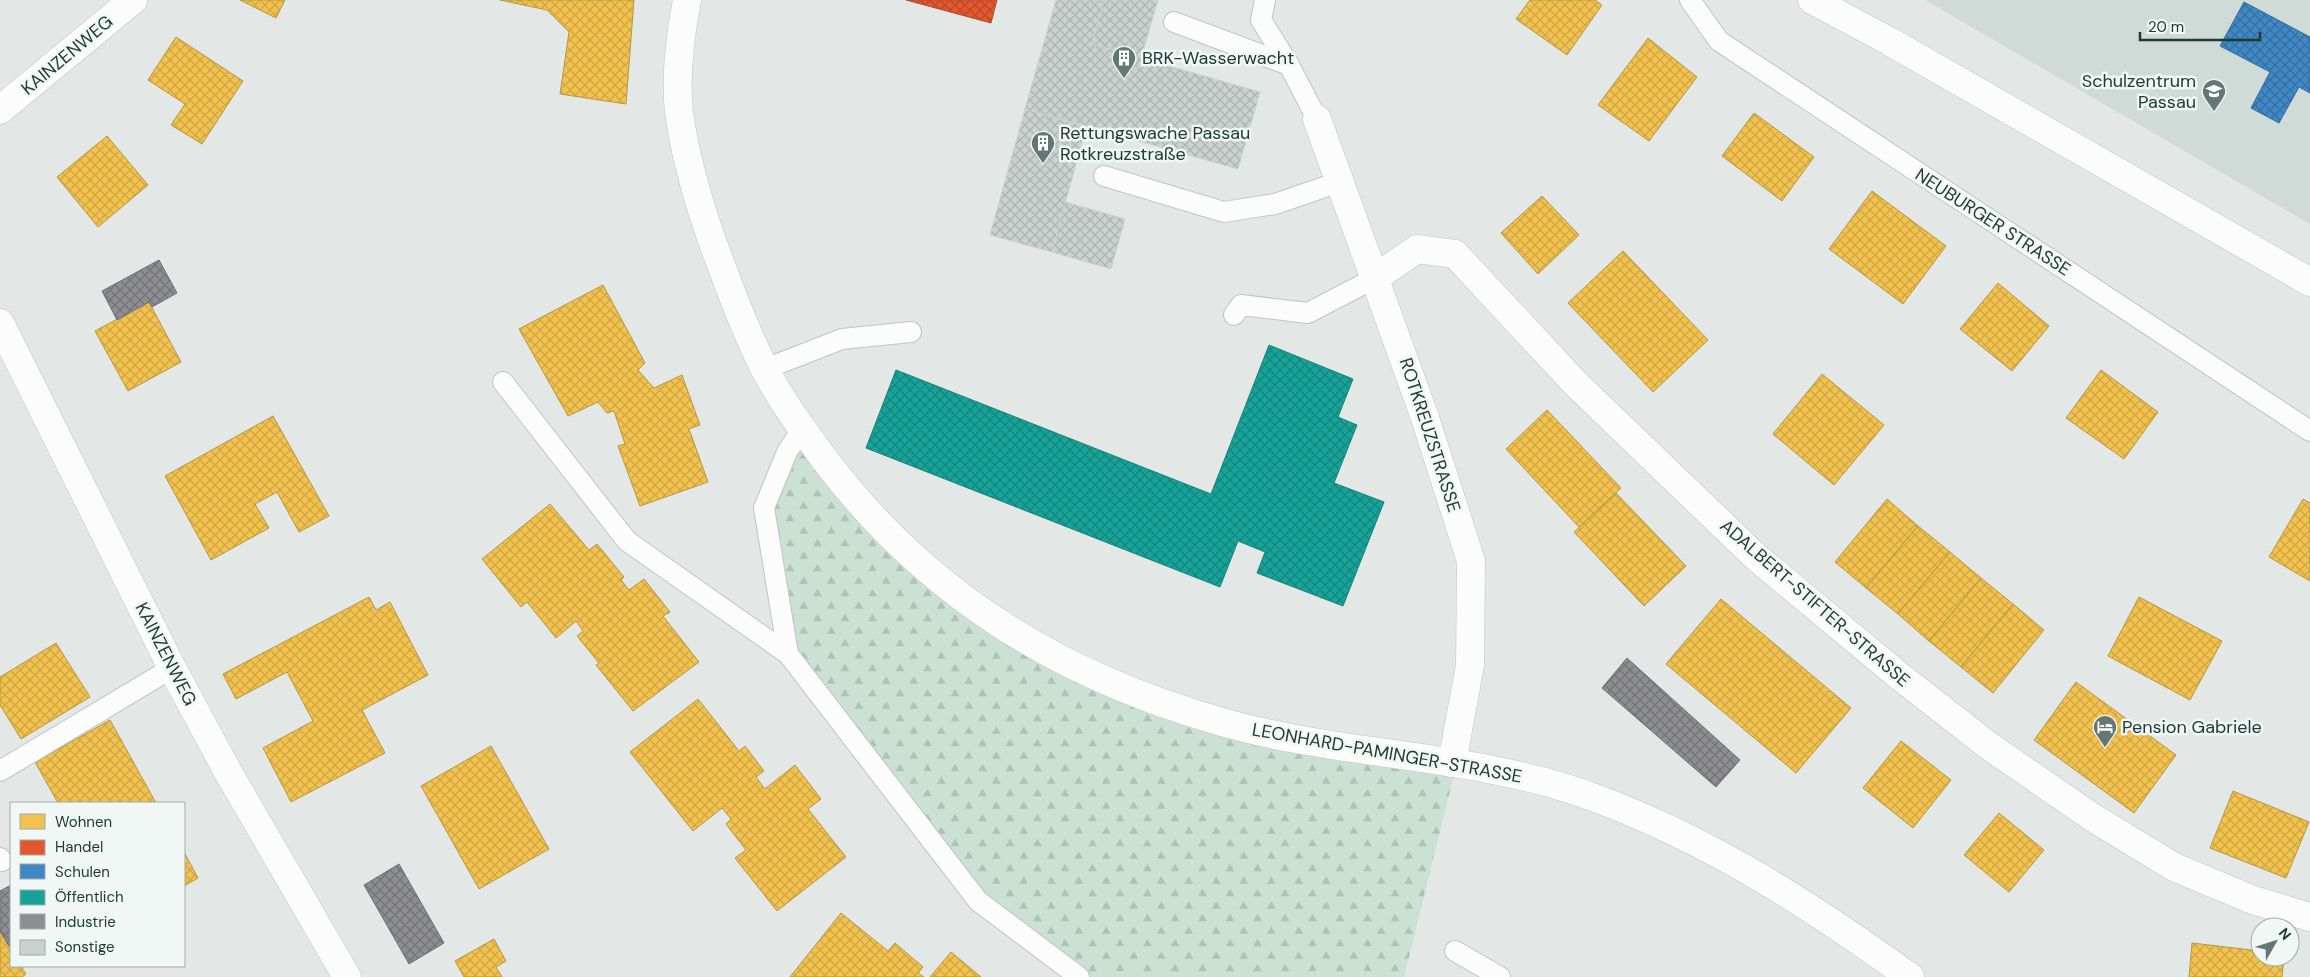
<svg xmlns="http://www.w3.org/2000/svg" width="2310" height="977" viewBox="0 0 2310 977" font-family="'DM Sans',sans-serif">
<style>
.built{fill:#d0dad6}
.forest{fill:url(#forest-firs)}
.homes{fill:url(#homes-cross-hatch);stroke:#b39946}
.shops{fill:url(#shops-cross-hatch);stroke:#a94f30}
.schools{fill:url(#schools-cross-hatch);stroke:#36719a}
.public{fill:url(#public-cross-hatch);stroke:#1a847a}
.industry{fill:url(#industry-cross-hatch);stroke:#6c7476}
.building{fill:url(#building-cross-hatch);stroke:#cbd1cf}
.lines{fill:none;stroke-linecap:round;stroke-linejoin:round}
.service-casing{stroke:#c0c5c3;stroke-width:22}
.minor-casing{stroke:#c0c5c3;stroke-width:29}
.tertiary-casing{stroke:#c0c5c3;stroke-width:29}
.service{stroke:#fbfcfb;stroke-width:20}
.minor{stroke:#fbfcfb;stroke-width:28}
.tertiary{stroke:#fbfcfb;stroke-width:28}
.labels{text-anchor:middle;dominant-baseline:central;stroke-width:5;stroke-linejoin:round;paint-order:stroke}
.street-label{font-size:18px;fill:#203b35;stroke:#f0f7f4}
.poi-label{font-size:18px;fill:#203b35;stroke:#f0f7f4;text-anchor:start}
</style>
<defs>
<pattern id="forest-firs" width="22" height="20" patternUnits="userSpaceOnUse" patternTransform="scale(1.25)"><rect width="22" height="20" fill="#cbe1d3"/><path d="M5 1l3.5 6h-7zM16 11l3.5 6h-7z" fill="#aec2b6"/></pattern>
<pattern id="homes-cross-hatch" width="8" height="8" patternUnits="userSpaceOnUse" patternTransform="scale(1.25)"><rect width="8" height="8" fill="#f2c14e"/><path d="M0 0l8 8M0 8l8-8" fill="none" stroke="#cfa745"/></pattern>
<pattern id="shops-cross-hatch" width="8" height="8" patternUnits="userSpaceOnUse" patternTransform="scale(1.25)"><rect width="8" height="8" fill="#e4572e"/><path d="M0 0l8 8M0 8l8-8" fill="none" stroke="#b84928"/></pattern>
<pattern id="schools-cross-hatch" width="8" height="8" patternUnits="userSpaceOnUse" patternTransform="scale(1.25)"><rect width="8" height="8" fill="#3f88c5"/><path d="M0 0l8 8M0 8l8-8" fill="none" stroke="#3470a1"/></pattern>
<pattern id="public-cross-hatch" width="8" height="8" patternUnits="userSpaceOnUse" patternTransform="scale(1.25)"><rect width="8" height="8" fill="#17a398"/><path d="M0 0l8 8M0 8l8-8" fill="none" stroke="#14867d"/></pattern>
<pattern id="industry-cross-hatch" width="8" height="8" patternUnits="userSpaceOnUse" patternTransform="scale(1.25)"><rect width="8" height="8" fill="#8d8d92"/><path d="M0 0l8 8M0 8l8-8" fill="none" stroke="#737478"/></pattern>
<pattern id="building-cross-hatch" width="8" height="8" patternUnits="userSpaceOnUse" patternTransform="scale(1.25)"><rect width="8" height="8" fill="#cbd1cf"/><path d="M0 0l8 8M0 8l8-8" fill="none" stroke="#aeb4b2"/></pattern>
</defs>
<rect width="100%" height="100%" fill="#e3e8e6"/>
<polygon class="built" points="1925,0 2310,0 2310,224"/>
<polygon class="forest" points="801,429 918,563 1064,664 1251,729 1456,767 1404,977 1087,977 980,897 789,654 768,511"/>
<g class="homes">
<polygon points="240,0 285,0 276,18"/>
<polygon points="500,0 634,0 626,104 560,94 569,32 547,10"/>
<polygon points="1530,0 1595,0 1602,5 1567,55 1516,19"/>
<polygon points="176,37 243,81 202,144 171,125 185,104 148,80"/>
<polygon points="1648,38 1697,77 1649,141 1598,105"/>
<polygon points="1754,113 1814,157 1782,201 1722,156"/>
<polygon points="107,136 148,185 98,227 57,177"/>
<polygon points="1872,191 1946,246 1903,304 1829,249"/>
<polygon points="1542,196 1579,235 1538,274 1501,233"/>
<polygon points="1623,251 1708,340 1653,392 1568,303"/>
<polygon points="1998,283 2049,326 2012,371 1960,329"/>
<polygon points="603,285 645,363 638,370 654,388 682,375 700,425 689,429 708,482 640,506 618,446 625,444 614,411 607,413 598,402 568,416 519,329"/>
<polygon points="149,302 181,362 128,391 95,331"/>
<polygon points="2101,370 2158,412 2124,459 2066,418"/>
<polygon points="1822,374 1884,425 1834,485 1773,434"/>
<polygon points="1547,410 1621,488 1579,527 1506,449"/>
<polygon points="273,416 329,516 299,532 277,492 255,504 269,528 211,560 165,476"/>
<polygon points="1616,493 1686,566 1644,606 1574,532"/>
<polygon points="1887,499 1918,526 1866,588 1835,562"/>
<polygon points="2303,499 2310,503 2310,581 2269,557"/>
<polygon points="550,504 589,550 597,544 624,577 621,580 629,590 644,579 670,612 663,616 699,662 633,711 596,665 599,663 577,636 583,631 576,621 556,638 527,602 521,607 482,559"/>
<polygon points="1918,526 1950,552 1898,614 1866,588"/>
<polygon points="1950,552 1981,578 1929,641 1898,614"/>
<polygon points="1981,578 2013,604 1961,667 1929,641"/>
<polygon points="369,597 376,610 390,602 428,675 362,710 385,753 291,802 263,748 313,721 287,672 236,699 223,674"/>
<polygon points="2139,597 2222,641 2190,700 2108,656"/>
<polygon points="1721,599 1851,708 1796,773 1666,664"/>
<polygon points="2013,604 2044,630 1993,693 1961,667"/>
<polygon points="56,643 90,697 21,739 0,705 0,677"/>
<polygon points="2076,682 2176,755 2134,813 2034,740"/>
<polygon points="698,699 739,751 745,746 764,771 756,777 765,789 795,765 821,799 808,809 846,857 777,911 735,858 746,850 726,824 731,819 722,808 693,831 630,752"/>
<polygon points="110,720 156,803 58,803 35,762"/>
<polygon points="1901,741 1951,780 1913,828 1863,788"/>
<polygon points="491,746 549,849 479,889 421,786"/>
<polygon points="2233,791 2309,822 2286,878 2210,848"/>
<polygon points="1999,813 2044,850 2009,892 1964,855"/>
<polygon points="184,852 198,878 184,886"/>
<polygon points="841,913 888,951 895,943 923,967 918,973 924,977 790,977"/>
<polygon points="0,931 11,950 11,966 21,966 26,974 22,977 0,977"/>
<polygon points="494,939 506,961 496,967 502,977 464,977 455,961"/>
<polygon points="2192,943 2260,951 2260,957 2284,957 2282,977 2189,977"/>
<polygon points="951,952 981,977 930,977"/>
</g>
<polygon class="shops" points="906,0 997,0 991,23"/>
<polygon class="schools" points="2244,2 2310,37 2310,93 2299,87 2279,123 2251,108 2270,72 2220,46"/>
<polygon class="public" points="1269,345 1353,379 1338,417 1357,425 1334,483 1384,502 1343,606 1257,573 1265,552 1238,541 1220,587 866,448 896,370 1211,494"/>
<g class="industry">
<polygon points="159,260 177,293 152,307 149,302 117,320 102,291"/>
<polygon points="1627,658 1740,760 1716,787 1602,688"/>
<polygon points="399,864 444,943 409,964 364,885"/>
<polygon points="11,885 11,944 9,946 0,931 0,891"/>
</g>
<g class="building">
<polygon points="1056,0 1104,0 1092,44 1260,92 1238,169 1025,109"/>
<polygon points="1104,0 1158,0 1141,58 1092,44"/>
<polygon points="1025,109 1086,127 1052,252 990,235"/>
<polygon points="1065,202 1125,219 1111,269 1052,252"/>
</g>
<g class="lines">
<g class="service-casing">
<g id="service">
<polyline points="1265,0 1261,20 1289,65"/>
<polyline points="1690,0 1719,41 2310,431"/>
<polyline points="1174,22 1289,65 1317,119"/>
<polyline points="1104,176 1224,212 1275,204 1339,182"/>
<polyline points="1234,315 1241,305 1308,313 1375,278"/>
<polyline points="765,369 842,339 911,332"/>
<polyline points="503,382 627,541 788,654 978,901 1079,977"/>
<polyline points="788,654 764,508 787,452 802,429"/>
<polyline points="0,771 172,668"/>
<polyline points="0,858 2,861"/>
<polyline points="1455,951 1500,977"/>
</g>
</g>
<g class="minor-casing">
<g id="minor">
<polyline points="0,110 133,0"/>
<polyline points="1317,119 1425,418 1471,561 1470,665 1452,763"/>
<polyline points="1375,278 1417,249 1455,254 1575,383 1756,557 1898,675 1989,746 2092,817 2174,867 2253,900 2310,917"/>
<polyline points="0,323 172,668 228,772 347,977"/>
</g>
</g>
<g class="tertiary-casing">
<g id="tertiary">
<path d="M687,0c-7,36 -12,75 -8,112 7,52 25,109 44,158 12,33 25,65 40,96 17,33 40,64 62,94 102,135 235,216 397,262 122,35 253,31 373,76 114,42 217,108 315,179"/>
<polyline points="1812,0 1889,41 2310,282"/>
</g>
</g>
<use href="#service" class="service"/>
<use href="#minor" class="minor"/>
<use href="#tertiary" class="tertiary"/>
</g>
<defs>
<g id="building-pin" transform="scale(1.25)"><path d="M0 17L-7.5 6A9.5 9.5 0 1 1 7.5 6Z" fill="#647873" stroke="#f0f7f4"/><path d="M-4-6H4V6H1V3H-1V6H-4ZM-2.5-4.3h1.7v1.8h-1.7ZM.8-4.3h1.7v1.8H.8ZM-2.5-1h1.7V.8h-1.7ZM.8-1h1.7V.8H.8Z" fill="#fff"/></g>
<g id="school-pin" transform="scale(1.25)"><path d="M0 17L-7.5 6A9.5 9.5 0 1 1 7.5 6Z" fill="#647873" stroke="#f0f7f4"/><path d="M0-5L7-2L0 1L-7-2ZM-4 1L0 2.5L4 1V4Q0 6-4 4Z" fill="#fff"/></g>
<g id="hotel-pin" transform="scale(1.25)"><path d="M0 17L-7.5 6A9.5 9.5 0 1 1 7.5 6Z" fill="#647873" stroke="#f0f7f4"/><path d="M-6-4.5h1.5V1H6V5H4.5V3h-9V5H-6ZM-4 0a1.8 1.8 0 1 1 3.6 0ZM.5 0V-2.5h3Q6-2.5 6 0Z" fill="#fff"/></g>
</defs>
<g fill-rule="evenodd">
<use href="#building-pin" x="1124" y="58"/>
<use href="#school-pin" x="2214" y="91"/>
<use href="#building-pin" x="1043" y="143"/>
<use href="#hotel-pin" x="2105" y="727"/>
</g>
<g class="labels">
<g class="street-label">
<text transform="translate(67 55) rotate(-40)">KAINZENWEG</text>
<text transform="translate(1993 222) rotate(33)">NEUBURGER STRASSE</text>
<text transform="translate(1430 435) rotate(72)">ROTKREUZSTRASSE</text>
<text transform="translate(1815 603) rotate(41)">ADALBERT-STIFTER-STRASSE</text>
<text transform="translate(166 654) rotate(63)">KAINZENWEG</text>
<text transform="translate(1387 753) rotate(10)">LEONHARD-PAMINGER-STRASSE</text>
</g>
<g class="poi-label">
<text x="1142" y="58">BRK-Wasserwacht</text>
<text x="2196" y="81" text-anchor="end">Schulzentrum<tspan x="2196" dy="21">Passau</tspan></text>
<text x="1060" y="133">Rettungswache Passau<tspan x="1060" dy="21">Rotkreuzstraße</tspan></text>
<text x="2122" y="727">Pension Gabriele</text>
</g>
</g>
<rect x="10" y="802" width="175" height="165" fill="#f0f7f4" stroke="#9daca8"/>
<rect x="20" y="814" width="25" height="15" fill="#f2c14e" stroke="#9daca8"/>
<text x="55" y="827" font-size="15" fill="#203b35">Wohnen</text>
<rect x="20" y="840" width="25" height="15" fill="#e4572e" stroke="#9daca8"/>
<text x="55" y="852" font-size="15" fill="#203b35">Handel</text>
<rect x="20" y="864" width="25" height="15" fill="#3f88c5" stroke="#9daca8"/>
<text x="55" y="877" font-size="15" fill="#203b35">Schulen</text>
<rect x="20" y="890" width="25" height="15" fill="#17a398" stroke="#9daca8"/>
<text x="55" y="902" font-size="15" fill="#203b35">Öffentlich</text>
<rect x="20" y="914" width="25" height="15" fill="#8d8d92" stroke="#9daca8"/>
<text x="55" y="927" font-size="15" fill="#203b35">Industrie</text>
<rect x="20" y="940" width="25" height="15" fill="#cbd1cf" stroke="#9daca8"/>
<text x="55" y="952" font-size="15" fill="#203b35">Sonstige</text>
<g transform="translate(2275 942) rotate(51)"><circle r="24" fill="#f0f7f4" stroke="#9daca8"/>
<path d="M0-4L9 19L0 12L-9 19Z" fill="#647873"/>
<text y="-8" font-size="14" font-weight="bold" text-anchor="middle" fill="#203b35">N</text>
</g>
<path d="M2140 32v8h120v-8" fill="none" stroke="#203b35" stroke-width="2.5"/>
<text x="2148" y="32" font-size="15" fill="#203b35" stroke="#f0f7f4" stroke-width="4" paint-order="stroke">20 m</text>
</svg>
